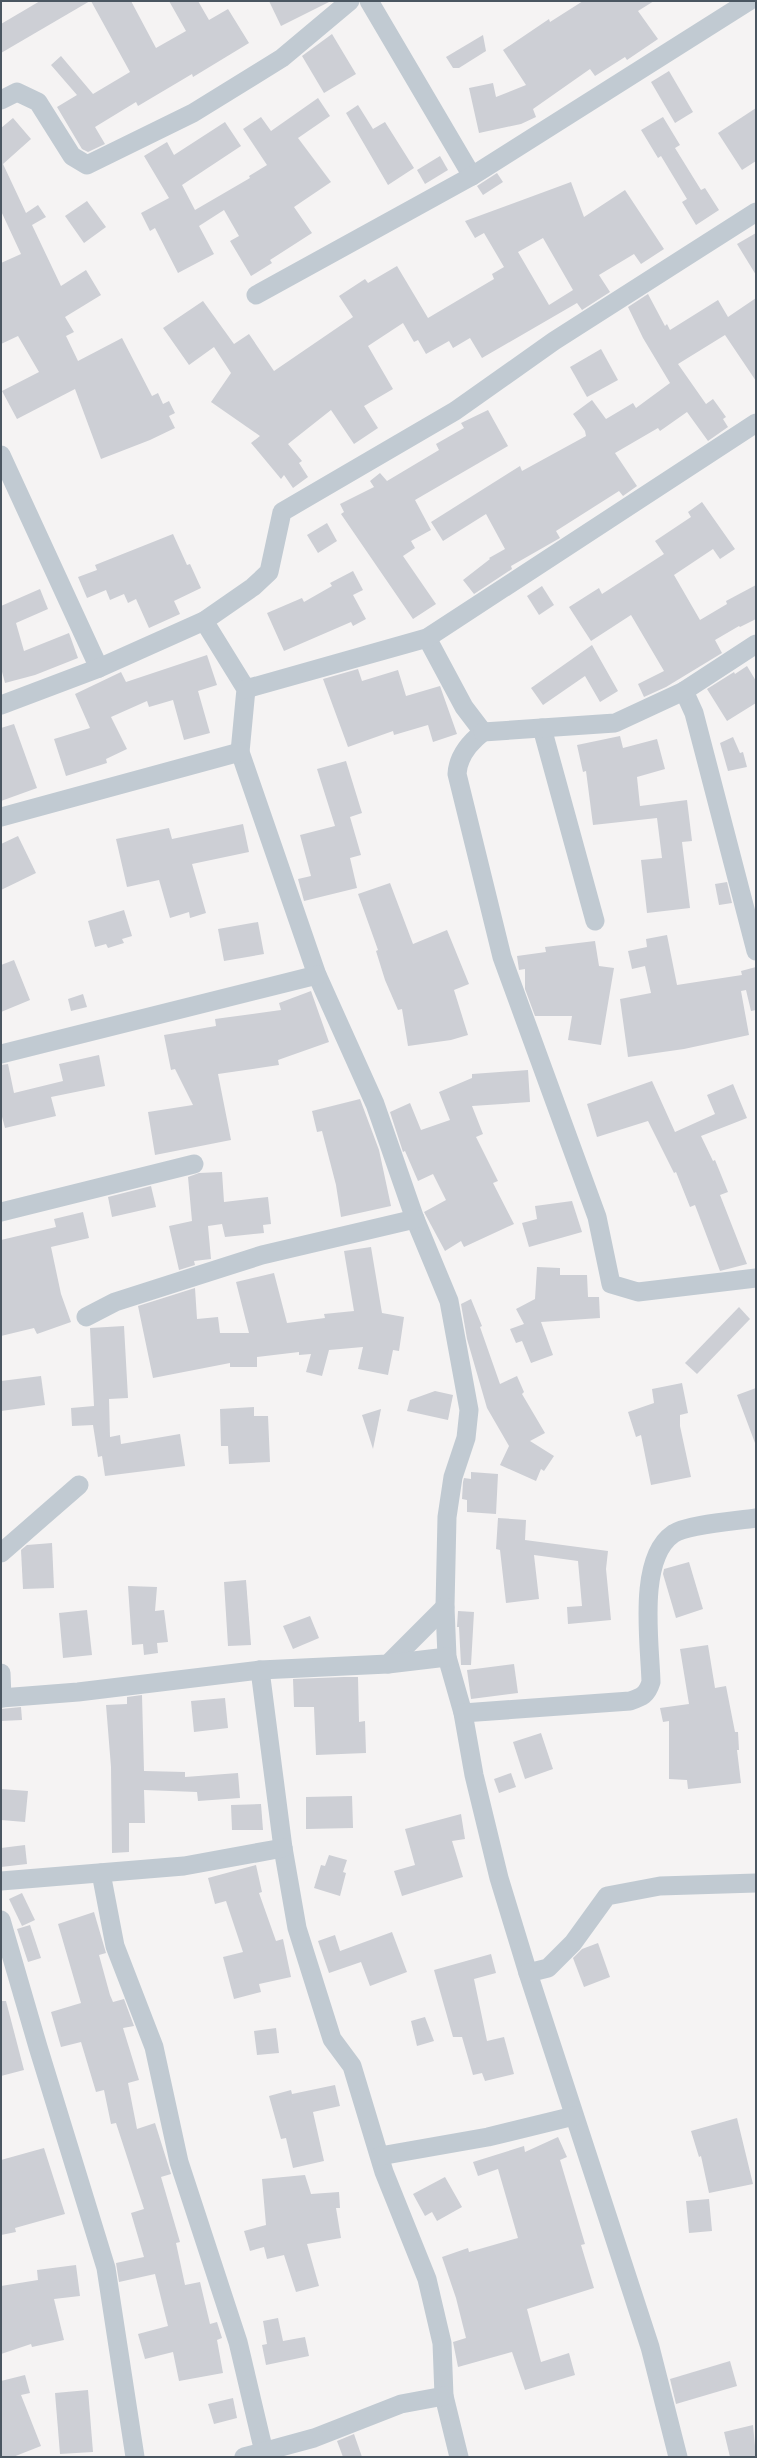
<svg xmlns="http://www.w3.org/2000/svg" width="757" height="2458" viewBox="0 0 757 2458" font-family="'Titillium Web',sans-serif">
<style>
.building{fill:#cdcfd5;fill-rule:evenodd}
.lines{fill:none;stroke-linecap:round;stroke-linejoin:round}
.minor{stroke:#c1cad2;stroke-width:19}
</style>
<rect width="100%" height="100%" fill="#f5f3f3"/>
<g class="building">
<polygon points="40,1 90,1 1,53 1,24"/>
<polygon points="91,1 131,1 156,48 186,31 169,1 198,1 209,20 228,9 249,43 193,77 192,74 138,106 136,102 95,127 105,144 88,152 82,149 57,107 77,95 51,65 61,56 93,94 130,72"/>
<polygon points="269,1 331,1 281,26"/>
<polygon points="583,1 654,1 638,11 658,39 627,60 625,57 595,76 590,69 533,109 536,117 521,124 479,133 469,88 493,83 496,97 526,85 503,50 549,19 550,22"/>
<polygon points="332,34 356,74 324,93 302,56"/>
<polygon points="483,35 486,51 459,68 453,68 446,57"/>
<polygon points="669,71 693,112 675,123 651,82"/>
<polygon points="318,98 330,116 298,138 331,182 294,207 312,233 270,260 272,263 251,276 230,241 239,236 224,210 199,226 214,254 178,273 155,228 150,231 141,213 169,198 144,156 167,142 174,155 225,122 241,146 182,185 195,210 250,178 249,176 267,165 243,129 261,117 271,131"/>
<polygon points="358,105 373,129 385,122 414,168 388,185 346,113"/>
<polygon points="756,108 756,161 742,170 718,133"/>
<polygon points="663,117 680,145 675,148 701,190 705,188 719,210 696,225 682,202 687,199 661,156 658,158 641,130"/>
<polygon points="13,118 31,139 3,164 26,213 38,205 46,217 32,225 61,286 86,270 101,295 65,317 74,332 66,336 78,361 122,338 152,396 158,393 163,404 169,401 175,413 169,416 175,428 150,440 101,459 75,389 17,419 2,391 39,372 18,336 1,344 1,263 21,254 1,211 1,128"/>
<polygon points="440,156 448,170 425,184 417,170"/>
<polygon points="497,173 503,182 483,195 477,186"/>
<path d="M571,182l13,35 41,-27 39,59 -23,15 -7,-10 -35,21 11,17 -28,18 -5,-7 -95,55 -12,-20 -17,10 -4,-7 -23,13 -8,-14 -4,2 -11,-19 -35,23 25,43 -29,17 14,22 -24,16 -23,-34 -43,34 14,17 -3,2 9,14 -15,11 -9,-13 -3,4 -30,-36 9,-7 -49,-34 20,-29 -17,-26 -25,18 -26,-37 40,-27 31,43 15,-10 25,37 79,-54 -14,-21 26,-17 3,4 29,-17 31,52 66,-39 -2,-5 12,-7 -20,-34 -9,5 -10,-17zM543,238l30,52 -24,15 -31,-53z"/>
<polygon points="87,201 106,227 84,243 65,216"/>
<polygon points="756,233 756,275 737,244"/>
<polygon points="648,294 665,326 667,324 670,330 718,300 728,317 756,298 756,381 725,335 678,364 706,404 713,399 726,417 723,419 728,427 708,441 687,412 660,431 658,428 615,453 637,486 623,496 619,491 556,531 560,538 511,566 512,569 474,594 463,580 490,559 489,558 505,549 486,514 443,541 431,522 520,466 522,471 586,436 585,431 573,414 592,400 606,419 633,403 636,408 670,383 643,338 628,307"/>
<polygon points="601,349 618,380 587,397 570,367"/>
<polygon points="488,410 508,446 415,500 431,530 411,541 415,548 403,556 436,604 413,619 341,514 344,512 340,504 374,487 370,481 380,473 387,481 439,450 436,444 464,428 461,423"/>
<polygon points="702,502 735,549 720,559 713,549 674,575 700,620 727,604 726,601 756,585 756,619 740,627 739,626 715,640 722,653 666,687 644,697 638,684 664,671 631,615 591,641 569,607 599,588 602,594 664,554 655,541 691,517 688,512"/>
<polygon points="327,523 337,541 318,553 307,535"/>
<polygon points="173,534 187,565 190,564 201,588 174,601 180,614 149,628 136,599 128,603 124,594 110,600 106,590 87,598 78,577 97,570 95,565"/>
<polygon points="353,571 363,590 353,595 366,619 353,626 351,622 284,651 267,613 302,598 304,602 332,586 330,583"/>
<polygon points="542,586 554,605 539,615 527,596"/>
<polygon points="40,589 48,609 16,623 24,651 69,633 78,658 35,675 5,683 1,668 1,606"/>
<polygon points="592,645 618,691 600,702 585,676 543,705 531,688"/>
<polygon points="207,655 217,685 198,691 210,733 184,740 173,700 149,707 147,701 111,717 127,749 106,759 107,763 66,776 54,739 90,728 75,694 121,672 126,682"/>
<polygon points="747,666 756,681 756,703 727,721 707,689 734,672 735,674"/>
<polygon points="358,669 362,681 398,670 406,696 440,686 457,734 433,742 428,725 394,735 393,731 348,747 323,679"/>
<polygon points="14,724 37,788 1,801 1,728"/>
<polygon points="620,736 623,748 657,739 665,769 637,777 640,806 687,800 692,841 682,842 690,908 647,913 641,860 662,858 657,818 593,825 586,771 583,772 577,745"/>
<polygon points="733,737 740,753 743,752 747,767 728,771 720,743"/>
<polygon points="346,761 362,813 350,817 361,855 350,858 357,888 304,901 298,879 311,876 300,835 335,826 317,769"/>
<polygon points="243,824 249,852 192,864 206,913 190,918 189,912 170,918 159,880 127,887 116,839 169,828 172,839"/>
<polygon points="18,836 36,873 1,890 1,844"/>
<polygon points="727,882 732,903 719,905 715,884"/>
<polygon points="390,883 413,944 447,930 469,984 454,990 468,1035 451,1040 408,1046 402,1009 398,1010 385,980 376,951 378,950 358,894"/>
<polygon points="124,910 132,936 122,939 124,943 108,948 106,944 95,947 88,921"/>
<polygon points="258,922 264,954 224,961 218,929"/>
<polygon points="667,935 677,985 742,975 741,971 756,967 756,1010 751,1011 746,990 741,991 749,1035 684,1049 628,1057 620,999 651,993 645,966 632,969 628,951 647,947 646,939"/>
<polygon points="595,941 599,966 614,968 601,1045 568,1040 572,1016 535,1016 525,989 525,969 519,970 517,956 546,952 545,947"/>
<polygon points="14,960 30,1000 1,1012 1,965"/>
<polygon points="311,991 329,1042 278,1060 279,1065 218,1074 231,1140 155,1155 148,1112 193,1105 175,1069 171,1070 164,1035 216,1026 215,1019 281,1010 279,1003"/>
<polygon points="83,994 87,1007 71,1011 68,999"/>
<polygon points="99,1055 105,1086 51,1097 56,1116 5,1128 1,1113 1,1065 8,1064 14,1093 63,1081 59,1064"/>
<polygon points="528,1070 530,1102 472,1106 483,1134 476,1137 498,1181 493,1183 514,1224 464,1247 461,1241 445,1251 424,1212 446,1200 433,1174 418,1181 405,1151 403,1152 390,1112 410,1103 421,1130 450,1120 439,1092 472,1078 472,1074"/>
<polygon points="652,1081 675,1132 715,1114 707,1095 733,1084 747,1118 701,1136 713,1161 715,1160 728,1192 720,1195 747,1264 720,1271 695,1205 690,1207 676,1172 674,1173 648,1121 597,1137 587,1104"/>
<polygon points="360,1099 379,1150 391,1206 341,1217 336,1185 322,1131 317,1132 312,1111"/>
<polygon points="222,1172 224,1202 268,1197 271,1224 263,1225 264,1233 225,1237 222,1224 208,1226 211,1259 194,1261 195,1265 179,1270 169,1226 192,1221 188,1177 199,1173"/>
<polygon points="151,1186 156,1207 112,1217 108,1197"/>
<polygon points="572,1201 582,1232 529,1247 522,1223 537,1219 535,1206"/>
<polygon points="83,1212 89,1238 51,1247 61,1294 71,1322 37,1334 34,1328 1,1336 1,1240 56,1227 54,1219"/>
<polygon points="371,1247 382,1313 404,1317 399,1351 393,1350 388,1375 358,1369 363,1347 329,1350 322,1376 306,1372 311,1354 299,1355 299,1352 257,1357 257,1367 230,1367 230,1363 153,1378 138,1306 195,1288 197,1319 218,1317 220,1333 249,1333 236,1282 274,1273 287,1323 325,1318 324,1314 354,1311 344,1251"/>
<polygon points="537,1267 560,1268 560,1275 587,1275 588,1297 599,1297 600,1318 541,1322 553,1355 531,1363 522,1341 516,1343 510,1329 524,1324 516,1309 535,1299"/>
<polygon points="471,1299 482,1326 480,1327 500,1384 517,1376 524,1392 522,1394 545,1433 530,1441 554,1456 544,1471 541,1469 536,1481 500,1465 509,1446 487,1408 467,1339 461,1304"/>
<polygon points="739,1307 750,1319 697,1374 685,1363"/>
<polygon points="124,1326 128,1398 109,1399 110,1437 120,1435 121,1444 180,1434 185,1466 105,1476 102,1456 98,1457 93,1425 72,1426 71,1408 94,1406 90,1328"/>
<polygon points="41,1376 45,1405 1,1411 1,1381"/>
<polygon points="682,1383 688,1413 680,1415 680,1426 691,1477 651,1485 641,1435 636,1437 628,1412 654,1403 652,1389"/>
<polygon points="756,1388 756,1442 755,1443 737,1395"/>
<polygon points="435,1391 453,1395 448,1420 407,1411 410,1400"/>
<polygon points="254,1407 254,1416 268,1416 270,1462 229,1464 228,1446 221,1446 220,1409"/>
<polygon points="381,1409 373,1449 362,1415"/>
<polygon points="471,1472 498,1474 496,1514 467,1512 467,1500 462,1499 463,1482 464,1478 471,1479"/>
<polygon points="498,1518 526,1520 525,1540 608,1551 606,1569 611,1620 568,1624 567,1607 582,1606 578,1561 534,1555 539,1599 506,1603 500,1550 496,1549"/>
<polygon points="52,1543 54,1588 23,1589 21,1550 27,1545"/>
<polygon points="689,1562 703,1609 676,1618 663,1574 664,1569"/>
<polygon points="246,1580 251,1645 228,1646 224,1582"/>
<polygon points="128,1586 157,1587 155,1611 164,1610 168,1642 157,1643 158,1653 144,1655 143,1644 132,1645"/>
<polygon points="87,1610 92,1655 63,1658 59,1613"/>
<polygon points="458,1611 474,1612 471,1665 461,1665 459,1627 457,1627"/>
<polygon points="310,1616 319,1638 293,1649 283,1626"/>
<polygon points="708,1645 715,1688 726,1686 735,1732 738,1732 739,1750 737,1750 741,1783 688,1789 687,1780 669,1779 669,1721 663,1722 660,1708 689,1704 680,1649"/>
<polygon points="514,1664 518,1693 471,1699 467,1670"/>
<polygon points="344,1677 358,1677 359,1722 365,1721 366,1753 316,1755 314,1707 294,1707 293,1679"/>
<polygon points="142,1695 144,1771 185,1772 185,1777 238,1773 240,1798 198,1801 197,1792 144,1790 145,1823 129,1823 129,1852 112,1853 111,1767 106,1705 127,1704 127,1697"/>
<polygon points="225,1698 228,1728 194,1732 191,1701"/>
<polygon points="21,1707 22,1720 1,1721 1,1709"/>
<polygon points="541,1733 553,1769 525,1779 513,1742"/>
<polygon points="511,1773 516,1787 499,1793 494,1779"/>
<polygon points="1,1789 28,1791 25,1822 1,1820"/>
<polygon points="352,1796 353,1828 306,1829 306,1797"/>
<polygon points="261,1804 263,1830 232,1830 231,1805"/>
<polygon points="461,1814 465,1839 452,1841 463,1877 402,1896 394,1871 415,1865 405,1829"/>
<polygon points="25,1845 27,1864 1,1867 1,1848"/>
<polygon points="329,1855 347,1860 343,1872 346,1873 340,1896 314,1888 321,1865 325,1866"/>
<polygon points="256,1865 262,1892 259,1893 276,1941 283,1939 291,1977 259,1984 261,1992 234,1999 223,1957 243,1952 226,1901 215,1904 208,1878"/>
<polygon points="22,1893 35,1920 22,1926 9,1899"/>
<polygon points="94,1912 106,1953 99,1955 110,1995 113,2002 124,1999 134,2026 123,2028 139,2080 128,2083 137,2129 155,2123 171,2174 161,2177 180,2242 176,2243 185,2285 200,2282 210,2324 217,2322 222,2338 217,2340 223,2373 179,2381 173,2352 145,2359 138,2334 168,2326 155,2274 119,2282 116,2263 144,2257 131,2213 144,2209 116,2123 111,2124 104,2090 96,2092 81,2042 61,2047 51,2012 81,2003 58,1924"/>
<polygon points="30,1925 41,1958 28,1962 17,1929"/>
<polygon points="392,1932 407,1972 370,1986 361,1962 329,1973 318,1941 335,1935 340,1951"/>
<polygon points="598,1943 610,1977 584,1987 573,1958 582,1949"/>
<polygon points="491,1954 496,1973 474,1979 487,2041 504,2037 514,2074 485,2081 482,2073 473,2075 462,2037 453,2037 434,1970"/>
<polygon points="1,2001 6,2001 24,2070 1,2076"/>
<polygon points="425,2017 434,2041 417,2046 411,2021"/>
<polygon points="276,2028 279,2053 257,2055 254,2031"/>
<polygon points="335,2085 340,2106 313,2112 324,2161 293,2168 286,2138 281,2139 269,2096 291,2090 292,2094"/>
<polygon points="737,2118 753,2184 709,2193 701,2156 699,2157 691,2131"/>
<polygon points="558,2137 567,2157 560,2160 585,2244 581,2245 594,2288 527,2309 541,2362 569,2353 575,2375 525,2390 512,2352 458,2367 453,2342 466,2338 456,2298 442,2257 468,2248 469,2252 518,2238 498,2169 478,2176 473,2162 524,2146 525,2152"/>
<polygon points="44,2148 65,2214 15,2228 16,2232 1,2235 1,2160"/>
<polygon points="305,2175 311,2194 339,2192 340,2208 336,2208 341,2238 307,2244 319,2286 296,2292 284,2255 267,2259 264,2247 250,2251 244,2231 266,2225 262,2179"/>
<polygon points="445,2177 462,2207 437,2221 432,2212 425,2216 413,2194"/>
<polygon points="709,2199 712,2231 689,2233 686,2201"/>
<polygon points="76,2265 80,2296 54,2299 64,2340 32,2347 31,2344 1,2354 1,2286 38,2280 37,2270"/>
<polygon points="278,2318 283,2341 305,2337 309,2356 266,2365 262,2345 267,2344 263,2321"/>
<polygon points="730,2361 737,2386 676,2404 670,2379"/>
<polygon points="25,2375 30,2393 21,2395 41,2446 13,2457 1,2457 1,2381"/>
<polygon points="88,2390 93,2452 60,2454 55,2393"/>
<polygon points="233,2398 237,2418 214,2424 208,2404"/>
<polygon points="753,2425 756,2457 730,2457 724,2432"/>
<polygon points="354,2434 362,2457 343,2457 337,2441"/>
</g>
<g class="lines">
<g class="minor">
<polyline points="369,1 472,176"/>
<polyline points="1,100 17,92 38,102 72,156 87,165 193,113 282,58 350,1"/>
<polyline points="256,295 472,176 749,1"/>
<polyline points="1,455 99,668"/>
<polyline points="204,621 246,689 240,752 317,975 375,1104 415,1219 449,1301 469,1410 466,1438 453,1477 447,1517 445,1607 447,1657 463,1713 474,1775 499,1878 528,1973 650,2347 678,2457"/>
<path d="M427,638l37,69 19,25c-14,11 -25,24 -26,42l45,183 95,260 14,67 27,8 118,-14"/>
<polyline points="246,689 427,638 756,423"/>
<polyline points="684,691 694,713 756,951"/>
<polyline points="1,705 99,668 204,621 253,587 269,572 282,512 455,411 554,341 756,212"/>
<polyline points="542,728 595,921"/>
<polyline points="483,732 615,723 684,691 756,644"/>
<polyline points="1,817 240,752"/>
<polyline points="1,1054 317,975"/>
<polyline points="1,1212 194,1164"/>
<polyline points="86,1317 115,1302 262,1255 415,1219"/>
<polyline points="1,1553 79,1485"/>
<polyline points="388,1664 445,1607"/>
<polyline points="260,1670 283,1848 297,1928 332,2039 352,2066 384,2172 427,2279 442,2343 444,2396 459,2457"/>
<polyline points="1,1673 2,1698"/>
<polyline points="1,1698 78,1692 260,1670 388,1664 447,1657"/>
<path d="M463,1713l167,-12c12,-4 17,-6 21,-19 -1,-38 -14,-123 22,-148 14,-10 64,-13 83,-16"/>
<polyline points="101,1873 115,1946 154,2047 179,2162 238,2342 264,2452"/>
<polyline points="1,1881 184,1866 283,1848"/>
<polyline points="1,1920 38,2047 106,2268 135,2457"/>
<polyline points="528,1973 548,1968 573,1943 607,1896 660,1886 756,1883"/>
<polyline points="380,2156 488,2137 574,2116"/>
<polyline points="244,2457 314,2438 401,2404 444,2396"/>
</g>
</g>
<rect width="757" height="2458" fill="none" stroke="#4a5661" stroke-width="4"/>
</svg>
